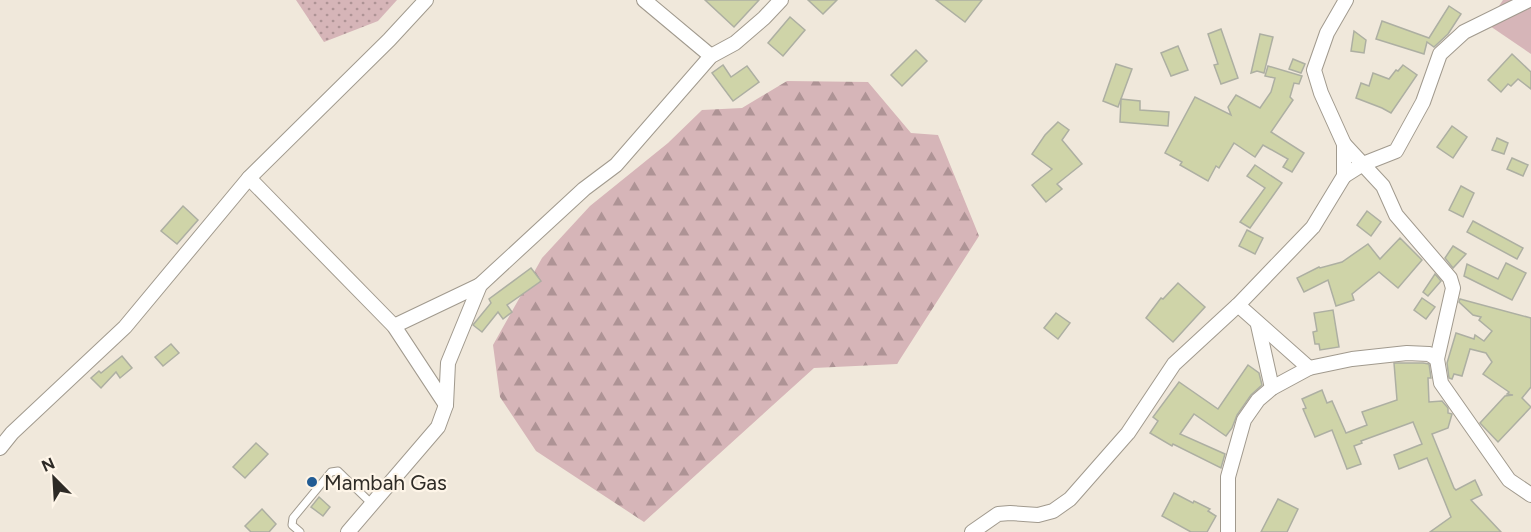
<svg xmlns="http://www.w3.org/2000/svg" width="1531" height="532" viewBox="0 0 1531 532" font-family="Figtree,sans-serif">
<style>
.grass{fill:url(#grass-dots)}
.forest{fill:url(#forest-firs)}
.pitch{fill:#d6b5b8}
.building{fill:#cfd4a8;stroke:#adafa2;stroke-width:1.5}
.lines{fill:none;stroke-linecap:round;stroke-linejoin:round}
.lane-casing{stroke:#a19a8e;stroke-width:9}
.street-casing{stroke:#a19a8e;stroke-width:16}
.lane{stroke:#fff;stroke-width:7}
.street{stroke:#fff;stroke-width:14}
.poi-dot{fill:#225c94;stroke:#fef5e8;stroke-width:2}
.labels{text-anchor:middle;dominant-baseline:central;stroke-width:4.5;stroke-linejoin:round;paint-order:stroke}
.poi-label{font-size:21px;fill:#2e2b26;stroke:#fef5e8;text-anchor:start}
</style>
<defs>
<pattern id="grass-dots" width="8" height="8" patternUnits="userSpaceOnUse" patternTransform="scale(1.5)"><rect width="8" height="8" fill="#d6b5b8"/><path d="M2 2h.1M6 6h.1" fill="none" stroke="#ae9395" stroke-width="1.8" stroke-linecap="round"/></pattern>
<pattern id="forest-firs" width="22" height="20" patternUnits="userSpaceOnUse" patternTransform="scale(1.5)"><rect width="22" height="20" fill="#d6b5b8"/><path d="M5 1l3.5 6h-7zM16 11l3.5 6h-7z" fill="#ae9395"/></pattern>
</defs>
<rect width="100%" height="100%" fill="#f0e8db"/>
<polygon class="grass" points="296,0 397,0 378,21 324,42"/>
<polygon class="forest" points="787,81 868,82 911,133 938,135 979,236 897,364 814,368 644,522 536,451 500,397 493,345 542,258 590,206 668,143 702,110 742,108"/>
<polygon class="pitch" points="1503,0 1531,0 1531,54 1487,24"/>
<g class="building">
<polygon points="705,0 759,0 734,27"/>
<polygon points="808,0 837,0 823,14"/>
<polygon points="936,0 982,0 965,22"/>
<polygon points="1449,6 1461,14 1448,34 1434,47 1427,42 1424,54 1376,39 1382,21 1429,38"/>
<polygon points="790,17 805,30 783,56 768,43"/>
<polygon points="1221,29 1238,78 1221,84 1214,65 1218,64 1208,34"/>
<polygon points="1354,31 1366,40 1364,53 1351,51"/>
<polygon points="1260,34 1273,37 1264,73 1257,71 1251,73"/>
<polygon points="1178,46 1188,70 1171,76 1161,53"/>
<polygon points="916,50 927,61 902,86 891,75"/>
<polygon points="1512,54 1531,72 1531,89 1518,79 1511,86 1508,84 1501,92 1488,80"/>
<polygon points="1293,59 1305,64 1301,73 1289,69"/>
<polygon points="1116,64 1132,69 1118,107 1103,101"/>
<polygon points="723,65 731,77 747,66 759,82 733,101 712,73"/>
<polygon points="1403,65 1417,75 1391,113 1382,108 1356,98 1361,83 1369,86 1373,73 1389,79 1396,70 1398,71"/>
<polygon points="1268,66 1302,76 1299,84 1294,83 1290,97 1293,100 1271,132 1304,153 1292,172 1283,167 1288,159 1263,145 1255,157 1234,143 1219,168 1216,166 1208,181 1180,165 1182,162 1165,153 1195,97 1231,115 1228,107 1236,95 1260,108 1271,92 1275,78 1265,76"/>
<polygon points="1121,99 1140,101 1140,110 1169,112 1168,126 1120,122"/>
<polygon points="1058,122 1069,130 1062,140 1082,164 1057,184 1062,189 1046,202 1032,185 1052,169 1032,154 1045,135"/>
<polygon points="1452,126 1467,137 1453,158 1437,147"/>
<polygon points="1497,138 1508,143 1504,154 1492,150"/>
<polygon points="1512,158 1528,165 1523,176 1507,169"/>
<polygon points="1255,165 1282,183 1250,228 1240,222 1265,188 1247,176"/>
<polygon points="1461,186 1474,193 1463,217 1449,210"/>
<polygon points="183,206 198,220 177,244 161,231"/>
<polygon points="1367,211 1381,222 1371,236 1357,225"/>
<polygon points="1473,221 1523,248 1517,259 1467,232"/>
<polygon points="1247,230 1263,238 1255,254 1239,246"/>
<polygon points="1400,238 1422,260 1398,288 1379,272 1352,294 1354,300 1336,306 1328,280 1304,292 1297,278 1319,267 1320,268 1342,262 1368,244 1380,259"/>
<polygon points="1453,246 1466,254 1453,268 1445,258"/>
<polygon points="1506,263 1526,273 1512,300 1464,276 1467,264 1498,279"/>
<polygon points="531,268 541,281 507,305 512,312 503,319 498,312 482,332 473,325 491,303 489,299"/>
<polygon points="1435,274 1441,281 1428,296 1423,292"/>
<polygon points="1178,283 1205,307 1173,342 1146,318 1161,298 1163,299"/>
<polygon points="1422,298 1435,307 1426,319 1414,310"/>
<polygon points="1460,299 1531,318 1531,387 1522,398 1531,407 1498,442 1480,423 1505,396 1513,395 1507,394 1509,392 1483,374 1492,362 1486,353 1470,349 1462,376 1454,374 1452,379 1449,378 1447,363 1456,333 1474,339 1475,335 1484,341 1492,331 1479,320 1481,317 1473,315 1459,302"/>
<polygon points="1333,310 1339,347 1320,350 1319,344 1315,344 1313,332 1317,331 1314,313"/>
<polygon points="1056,313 1070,323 1058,339 1044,328"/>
<polygon points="171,344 179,353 163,366 155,357"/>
<polygon points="122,356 132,368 120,378 116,372 101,388 91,378 99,371 101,373"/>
<polygon points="1394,363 1423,363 1429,364 1431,378 1428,378 1429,402 1442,401 1448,408 1448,413 1452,414 1448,428 1432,434 1454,488 1456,490 1475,480 1482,495 1471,500 1501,532 1430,532 1451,517 1427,458 1399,469 1394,455 1422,444 1413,422 1361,441 1362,443 1354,446 1361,464 1347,469 1332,430 1315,437 1303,409 1306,408 1302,399 1322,390 1327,403 1332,401 1346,433 1367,425 1362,412 1397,400"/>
<polygon points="1248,365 1259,373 1262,385 1251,395 1237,415 1232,428 1226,436 1194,414 1180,434 1225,454 1221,468 1173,444 1172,446 1150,433 1158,421 1153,417 1179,382 1218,409"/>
<polygon points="256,443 268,454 245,478 233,467"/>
<polygon points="1174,493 1193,503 1194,501 1210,509 1208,511 1216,516 1207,532 1191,532 1162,516"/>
<polygon points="319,497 330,507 323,516 311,507"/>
<polygon points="1278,499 1298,509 1287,532 1261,532"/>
<polygon points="262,509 276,524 269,532 251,532 245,526"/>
</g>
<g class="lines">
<g class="lane-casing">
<polyline id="lane" points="300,532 292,525 293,518 331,472 338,471 372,504"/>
</g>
<g class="street-casing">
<g id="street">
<polyline points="644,0 711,56"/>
<polyline points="1344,144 1383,186 1396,215 1450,278 1453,288 1437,359 1441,383 1509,480 1531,495"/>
<polyline points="1344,176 1363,164 1396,151 1423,102 1440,54 1464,32 1529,0"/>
<polyline points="249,178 394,326 446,405"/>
<polyline points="1238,305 1309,368"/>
<polyline points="1258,325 1272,388"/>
<polyline points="394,326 480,285"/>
<polyline points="0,448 12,433 125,327 249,178 389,40 426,0"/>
<polyline points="348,532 438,427 446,405 448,363 480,285 584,189 616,165 711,56 735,43 764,18 781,0"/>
<polyline points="972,532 998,514 1010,513 1038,515 1053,511 1070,499 1128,433 1174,364 1238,305 1313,227 1344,176 1344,144 1321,93 1314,70 1327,33 1346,0"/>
<polyline points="1228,532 1228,477 1244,420 1258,400 1272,388 1309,368 1352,359 1407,353 1429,354 1437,359"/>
</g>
</g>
<use href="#lane" class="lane"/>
<use href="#street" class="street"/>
</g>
<circle class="poi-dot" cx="312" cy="482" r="6"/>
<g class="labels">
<g class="poi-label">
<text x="324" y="482">Mambah Gas</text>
</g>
</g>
<g transform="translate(54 478) rotate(336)" stroke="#fef5e8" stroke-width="4.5" paint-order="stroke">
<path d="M0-4.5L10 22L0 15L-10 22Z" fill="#2e2b26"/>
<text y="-9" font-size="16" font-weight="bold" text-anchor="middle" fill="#2e2b26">N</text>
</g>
</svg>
